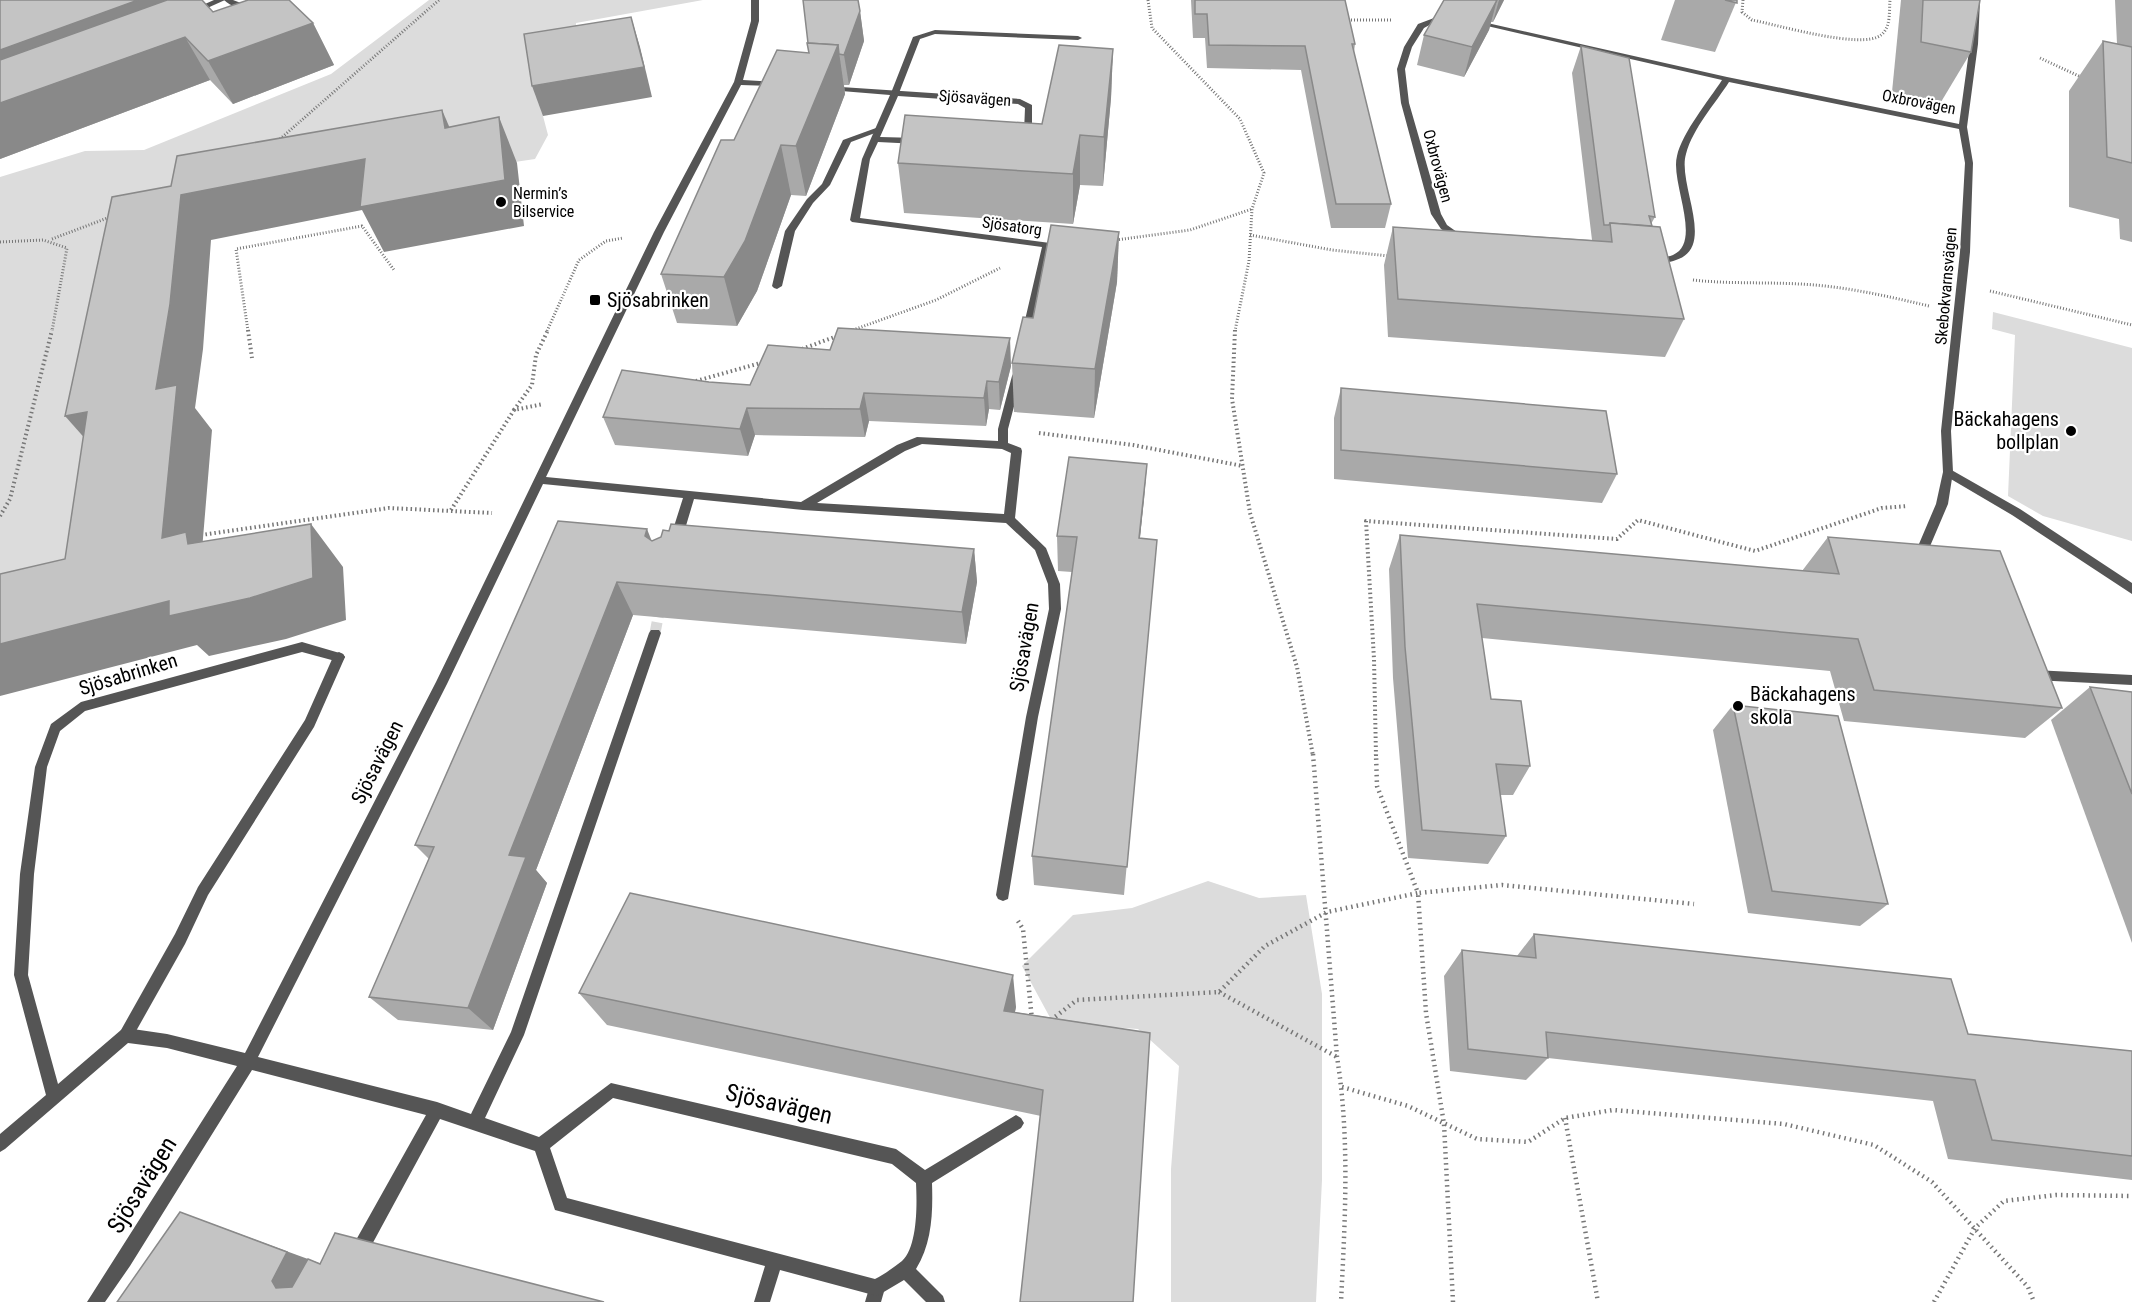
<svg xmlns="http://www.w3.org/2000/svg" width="2132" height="1302" viewBox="0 0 2132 1302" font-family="'Roboto Condensed',sans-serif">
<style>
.green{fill:#dcdcdc}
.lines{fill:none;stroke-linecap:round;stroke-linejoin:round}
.street-tunnel{stroke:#d9d9d9;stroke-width:11;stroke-dasharray:11 5;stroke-linecap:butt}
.path-far2{stroke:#777;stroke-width:3;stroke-dasharray:1 2;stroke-linecap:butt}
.path-far1{stroke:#777;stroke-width:4;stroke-dasharray:1.5 3;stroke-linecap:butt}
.path{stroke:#777;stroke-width:4.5;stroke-dasharray:1.5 4;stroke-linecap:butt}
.lane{fill:#555;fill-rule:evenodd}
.street{fill:#555;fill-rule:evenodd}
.wall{fill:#a9a9a9}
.shaded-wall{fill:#898989}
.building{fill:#c4c4c4;stroke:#898989;stroke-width:1.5}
.poi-dot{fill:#000;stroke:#fff;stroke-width:2}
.labels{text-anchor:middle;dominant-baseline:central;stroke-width:4.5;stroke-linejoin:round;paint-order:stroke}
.far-street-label{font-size:16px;fill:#000;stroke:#fff}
.far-poi-label{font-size:16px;fill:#000;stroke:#fff;text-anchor:start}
.poi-label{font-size:20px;fill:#000;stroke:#fff;text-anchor:start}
.street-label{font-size:20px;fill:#000;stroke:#fff}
.near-street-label{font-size:24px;fill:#000;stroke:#fff}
</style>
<rect width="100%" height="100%" fill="#fff"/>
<g class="green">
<polygon points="429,0 703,0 576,23 576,34 543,116 548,135 535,159 409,178 199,223 169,227 67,558 0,582 0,177 85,151 144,150 331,74"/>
<polygon points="1993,312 2132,348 2132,541 2043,516 2008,496 2015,335 1992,329"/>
<polygon points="1208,881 1259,898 1306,895 1322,994 1322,1180 1316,1302 1171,1302 1171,1169 1179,1066 1138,1029 1053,1023 1022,966 1073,915 1132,908"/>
</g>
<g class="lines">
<polyline class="street-tunnel" points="655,633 661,602"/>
<g class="path-far2">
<polyline points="1148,0 1152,28 1240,119 1264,173 1252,209 1249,261 1235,331"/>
<path d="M1743,0l-1,12 10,8c26,5 110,30 129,15 10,-8 8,-23 9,-35"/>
<polyline points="1345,20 1392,20"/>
<polyline points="2040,58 2083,78"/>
<polyline points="280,139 439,0"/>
<polyline points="1250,235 1332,250 1389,256"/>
<polyline points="52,239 110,217"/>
<polyline points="1116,240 1190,230 1252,209"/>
<polyline points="0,242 43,240 67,248 52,331"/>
<path d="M1693,280c36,4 71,2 107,4 43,2 87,12 129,22"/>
<polyline points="1990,291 2132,325"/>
<polyline points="853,330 936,300 1000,268"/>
<polyline points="248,331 236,249 362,226 394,270"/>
<polyline points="547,331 579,260 606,241 623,238"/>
</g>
<g class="path-far1">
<polyline points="248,330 252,358"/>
<polyline points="1235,330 1232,399 1250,513 1297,667 1313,756"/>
<polyline points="802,349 837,336"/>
<polyline points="696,381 764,362"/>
<polyline points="514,410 532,385 536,355 548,330"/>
<polyline points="1039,433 1133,445 1243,466"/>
<polyline points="451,510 514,410 543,404"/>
<polyline points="0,516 10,499 52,330"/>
<polyline points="201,535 389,508 492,513"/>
<polyline points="1376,756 1374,659 1366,521 1617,539 1638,520 1755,551 1882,508 1908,506"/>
</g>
<g class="path">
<path d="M1313,754l24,303c13,81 8,164 4,245"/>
<polyline points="1018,921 1023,929 1032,1020"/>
<polyline points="1219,992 1337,1057"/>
<polyline points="1051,1020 1077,1000 1219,992 1265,946 1327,912 1418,893 1377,786 1376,754"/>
<polyline points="1342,1087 1408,1106 1477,1139 1528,1142 1565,1118 1613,1110 1784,1124 1874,1145 1932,1182 2028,1287 2034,1302"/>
<polyline points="1565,1118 1598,1302"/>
<polyline points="1453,1302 1444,1124 1426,1013 1418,893 1502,885 1694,904"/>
<polyline points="1934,1302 1975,1228 2004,1201 2056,1195 2132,1196"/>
</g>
<g class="lane">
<polygon points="214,0 225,0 194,14 187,12"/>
<polygon points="935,30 1078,36 1082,38 1078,40 935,34 920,39 899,93 892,95 891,93 913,37"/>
<polygon points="876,128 883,130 851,142 830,185 813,203 795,231 782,286 777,289 774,288 772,286 785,231 807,199 822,184 843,140"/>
<polygon points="1948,468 2020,509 2132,583 2132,594 2012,515 1944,475 1943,472 1944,469"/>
<polygon points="339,652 343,654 345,657 314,727 208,895 185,944 131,1040 126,1042 121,1040 119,1035 121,1030 175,934 198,887 305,720 333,657 335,654"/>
<polygon points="2034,670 2132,675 2132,685 2034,680 2030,679 2028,675 2030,671"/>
<polygon points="877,1280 883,1282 885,1288 881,1302 865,1302 871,1282"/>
</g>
<g class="street">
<path d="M224,0h9l13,5 36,-5c-16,10 -43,14 -58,0z"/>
<path d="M751,0h8v21l-16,59 33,2 4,2 -4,2 -35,-1 -77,147 -118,245 255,25 96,-57 20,-8 81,4v-12l14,-53 1,-2h8l1,2 -14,53v14l13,5 1,3 -7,67 31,30 14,36 1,25 -23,108 -30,182 -5,2 -5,-2 -2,-4 30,-178 23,-108 -1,-25 -13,-34 -29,-27 -203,-13 -109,-11 -12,40 -6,4 -6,-4 13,-41 -140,-14 -96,200 -189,373 179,45 34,12 40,-82 138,-399 2,-3h8l2,3 -137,402 -39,83 54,19 72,-54 285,66 29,21 91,-55 5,3 3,5 -3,5 -89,55c1,30 0,60 -16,86l27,27 2,6h-19l-22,-22 -27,16 -97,-26 -10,32h-16l11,-36 -210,-56 -20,-59 -95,-32 -77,142 -6,2 -6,-2 -2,-6 2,-6 75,-134 -174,-45 -122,196 -25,36h-18l150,-236 -70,-18 -39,-5 -123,106 -5,3v-18l46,-39 -32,-120 6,-101 15,-107 16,-43 30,-22 221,-60 41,12 2,3 -2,3 -4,2 -37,-10 -217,59 -25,20 -13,36 -13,107 -6,101 30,109 63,-54 5,-2 41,6 78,19 191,-371 218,-450 80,-150 17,-61zM922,444l80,5 9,4 -7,61 -187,-11 88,-52zM613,1098l279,66 24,19c1,20 2,63 -14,78 -8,6 -17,13 -27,18l-308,-81 -17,-50z"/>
<path d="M1972,0h8l-2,44 -11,83 6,36 -3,89 -19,179 2,41 -5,32 -23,54 -6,4 -6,-4 23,-54 7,-32 -2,-41 19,-179 5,-89 -6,-34 -230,-47c-14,22 -36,46 -43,72 -9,30 31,93 -10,106 -7,3 -16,3 -23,4l-3,-1v-4c7,-2 16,-1 23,-4 30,-13 -3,-73 4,-99 5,-23 32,-56 45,-76l-252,-58 4,-2 253,57 232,47 11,-80z"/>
<polygon points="1434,18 1448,19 1452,21 1448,23 1435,22 1424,28 1412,47 1405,69 1409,103 1441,214 1447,225 1464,237 1464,241 1461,242 1441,229 1431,214 1401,103 1397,69 1404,47 1418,24"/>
<polygon points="826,86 1020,99 1032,105 1032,133 1023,140 1019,137 1024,132 1025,108 1018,104 898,96 880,137 918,138 922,141 918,144 878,142 870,159 860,218 1050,243 1052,245 1030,335 1027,336 1022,333 1042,247 852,222 850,220 862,159 890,95 829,90 826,90"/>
</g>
</g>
<g class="wall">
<polygon points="0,0 213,12 313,23 334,65 233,104 210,80 0,159"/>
<polygon points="1191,0 1345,0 1355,44 1354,52 1391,204 1385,228 1331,228 1301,70 1207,68 1205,38 1193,38"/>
<polygon points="1444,0 1504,0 1493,22 1491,22 1489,30 1464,77 1417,65 1424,35"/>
<polygon points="1675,0 1737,0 1715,52 1661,40"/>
<polygon points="1901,0 1980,0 1971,52 1941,102 1892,92"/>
<polygon points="2115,0 2132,0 2132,242 2120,239 2119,219 2069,207 2069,91 2103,41 2117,44"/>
<polygon points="860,11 864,41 849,85 844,85 845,94 806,196 791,195 757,291 737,326 677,323 661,274 734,140 809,53 808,43"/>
<polygon points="1581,46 1655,217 1651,224 1684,319 1665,357 1388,337 1384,265 1393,227 1592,240 1572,73"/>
<polygon points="1113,49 1111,98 1103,186 1080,185 1073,224 904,213 898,163 1042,124"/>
<polygon points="1119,232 1117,282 1094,418 1014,412 1012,363 1033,318"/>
<polygon points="1011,366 1000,410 989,409 986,426 869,421 865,437 755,435 748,456 615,445 603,417 709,382 750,385"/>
<polygon points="1341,388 1617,474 1602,503 1334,479 1334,418"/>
<polygon points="1147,464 1140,538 1157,540 1124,895 1034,885 1032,856 1072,572 1058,571 1057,536"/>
<polygon points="558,521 651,540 974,549 977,582 966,644 633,615 536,870 547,883 493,1030 398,1020 369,997 429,859 415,845"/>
<polygon points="1400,535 1802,571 1828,537 2062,708 2025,738 1844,721 1830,671 1482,638 1491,699 1530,766 1513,795 1500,795 1506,836 1488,864 1408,858 1393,678 1389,569"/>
<polygon points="2090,687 2132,692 2132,943 2051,720"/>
<polygon points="1733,705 1888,904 1860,926 1748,913 1713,730"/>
<polygon points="1534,934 1968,1034 2132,1051 2132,1180 1948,1159 1933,1101 1548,1058 1526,1080 1450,1071 1444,976 1462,950 1517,956"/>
<polygon points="579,993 1016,1007 1015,1012 1150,1033 1041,1116 607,1025"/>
</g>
<g class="shaded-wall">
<polygon points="115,0 194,0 185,37 210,80 0,159 0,50"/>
<polygon points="1497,0 1489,30 1464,77 1472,47"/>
<polygon points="1499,0 1504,0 1493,22"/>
<polygon points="860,11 864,41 849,85 844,55"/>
<polygon points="631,17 640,47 652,97 543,116 532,86"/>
<polygon points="313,23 334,65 233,104 208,61"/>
<polygon points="838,45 845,94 806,196 796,146"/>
<polygon points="1113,49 1111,98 1103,186 1104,137"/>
<polygon points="442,110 462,156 445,128"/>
<polygon points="499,117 517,163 524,226 384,252 362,210 211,240 203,349 195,408 212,430 202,550 162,538 156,389 181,195"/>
<polygon points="1080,135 1080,185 1073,224 1073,174"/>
<polygon points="781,145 791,195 757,291 737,326 724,277"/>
<polygon points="1119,232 1117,282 1094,418 1095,369"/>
<polygon points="1010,338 1011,366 1000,410 999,382"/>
<polygon points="987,381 989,409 986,426 984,398"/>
<polygon points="864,393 869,421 865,437 860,409"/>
<polygon points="747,408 755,435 748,456 740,429"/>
<polygon points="87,412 104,460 65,416"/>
<polygon points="1147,464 1144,500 1136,574 1139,538"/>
<polygon points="311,524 343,567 346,620 286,639 209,656 197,645 0,696 0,644"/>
<polygon points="647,529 660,562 645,536"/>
<polygon points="974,549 977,582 966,644 962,612"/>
<polygon points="617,582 633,615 536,870 547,883 493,1030 468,1008 509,855"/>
<polygon points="1013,975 1016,1007 1008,1042 1004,1011"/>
<polygon points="180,1212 368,1281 324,1297 276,1288"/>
</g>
<g class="building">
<polygon points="0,0 138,0 0,50"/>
<polygon points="167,0 202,0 213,12 248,0 289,0 313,23 208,61 185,37 0,103 0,60"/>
<polygon points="803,0 858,0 860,11 844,55 839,54 838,45 808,43"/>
<polygon points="1195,0 1345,0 1355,44 1352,44 1391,204 1336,204 1305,46 1209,45 1207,14 1195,14"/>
<polygon points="1444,0 1497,0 1472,47 1424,35"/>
<polygon points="1725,0 1737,0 1737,3"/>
<polygon points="1923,0 1980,0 1971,52 1921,42"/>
<polygon points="631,17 644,67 532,86 524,34"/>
<polygon points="2103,41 2132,47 2132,163 2107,157"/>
<polygon points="807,43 838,45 796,146 781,145 745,241 724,277 661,274 721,140 734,140 777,50 809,53"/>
<polygon points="1059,45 1113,49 1104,137 1080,135 1073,174 898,163 905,115 1042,124"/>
<polygon points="1581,46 1629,58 1655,217 1649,216 1652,226 1610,223 1609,225 1604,225"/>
<polygon points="442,110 445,128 499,117 505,180 360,207 365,159 181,195 170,304 156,389 177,385 162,538 186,532 188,544 311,524 313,578 250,598 169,616 169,601 0,644 0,574 65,559 87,412 65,416 112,197 171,186 177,156"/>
<polygon points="1610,223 1660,227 1684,319 1398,299 1393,227 1612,242"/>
<polygon points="1051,225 1119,232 1095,369 1012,363 1023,317 1033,318"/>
<polygon points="838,328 1010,338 999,382 987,381 984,398 864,393 860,409 747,408 740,429 603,417 622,370 709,382 750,385 768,345 830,350"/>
<polygon points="1341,388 1606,411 1617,474 1341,450"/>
<polygon points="1069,457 1147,464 1139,538 1157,540 1127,867 1032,856 1077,537 1057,536"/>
<polygon points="558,521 647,529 645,536 652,541 661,537 663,530 669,531 671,524 974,549 962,612 617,582 509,855 526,857 468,1008 369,997 434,847 415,845"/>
<polygon points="1400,535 1839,574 1828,537 2000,551 2062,708 1874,690 1858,639 1477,604 1491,699 1521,701 1530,766 1496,764 1506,836 1422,830 1405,647"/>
<polygon points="2090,687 2132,692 2132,794"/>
<polygon points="1733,705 1838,716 1888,904 1772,891"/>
<polygon points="630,893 1013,975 1004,1011 1150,1033 1133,1302 1020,1302 1043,1090 579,993"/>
<polygon points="1534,934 1951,979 1968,1034 2132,1051 2132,1156 1992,1140 1975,1080 1546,1032 1548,1058 1468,1049 1462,950 1536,958"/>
<polygon points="180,1212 287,1252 272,1281 276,1288 292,1287 308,1259 320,1264 335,1233 604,1302 117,1302"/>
</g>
<g class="poi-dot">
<circle cx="501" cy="202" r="6"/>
<rect x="589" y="294" width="12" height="12" rx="3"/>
<circle cx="2071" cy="431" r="6"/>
<circle cx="1738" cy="706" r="6"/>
</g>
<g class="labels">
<g class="far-street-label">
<text transform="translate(975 98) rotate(4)">Sjösavägen</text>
<text transform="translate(1919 102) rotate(11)">Oxbrovägen</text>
<text transform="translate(1438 166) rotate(75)">Oxbrovägen</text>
<text transform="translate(1012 226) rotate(8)">Sjösatorg</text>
<text transform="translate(1946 286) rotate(-85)">Skebokvarnsvägen</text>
</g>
<g class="far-poi-label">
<text x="513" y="193">Nermin’s<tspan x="513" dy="18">Bilservice</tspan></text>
</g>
<g class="poi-label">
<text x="607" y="300">Sjösabrinken</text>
<text x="2059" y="419" text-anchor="end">Bäckahagens<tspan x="2059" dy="23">bollplan</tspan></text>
<text x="1750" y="694">Bäckahagens<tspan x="1750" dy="23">skola</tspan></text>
</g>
<g class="street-label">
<text transform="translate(1024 647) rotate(-80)">Sjösavägen</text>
<text transform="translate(128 674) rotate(-17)">Sjösabrinken</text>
<text transform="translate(377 762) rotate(-63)">Sjösavägen</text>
</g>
<g class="near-street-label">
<text transform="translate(779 1104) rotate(13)">Sjösavägen</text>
<text transform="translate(142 1185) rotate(-58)">Sjösavägen</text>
</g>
</g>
</svg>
